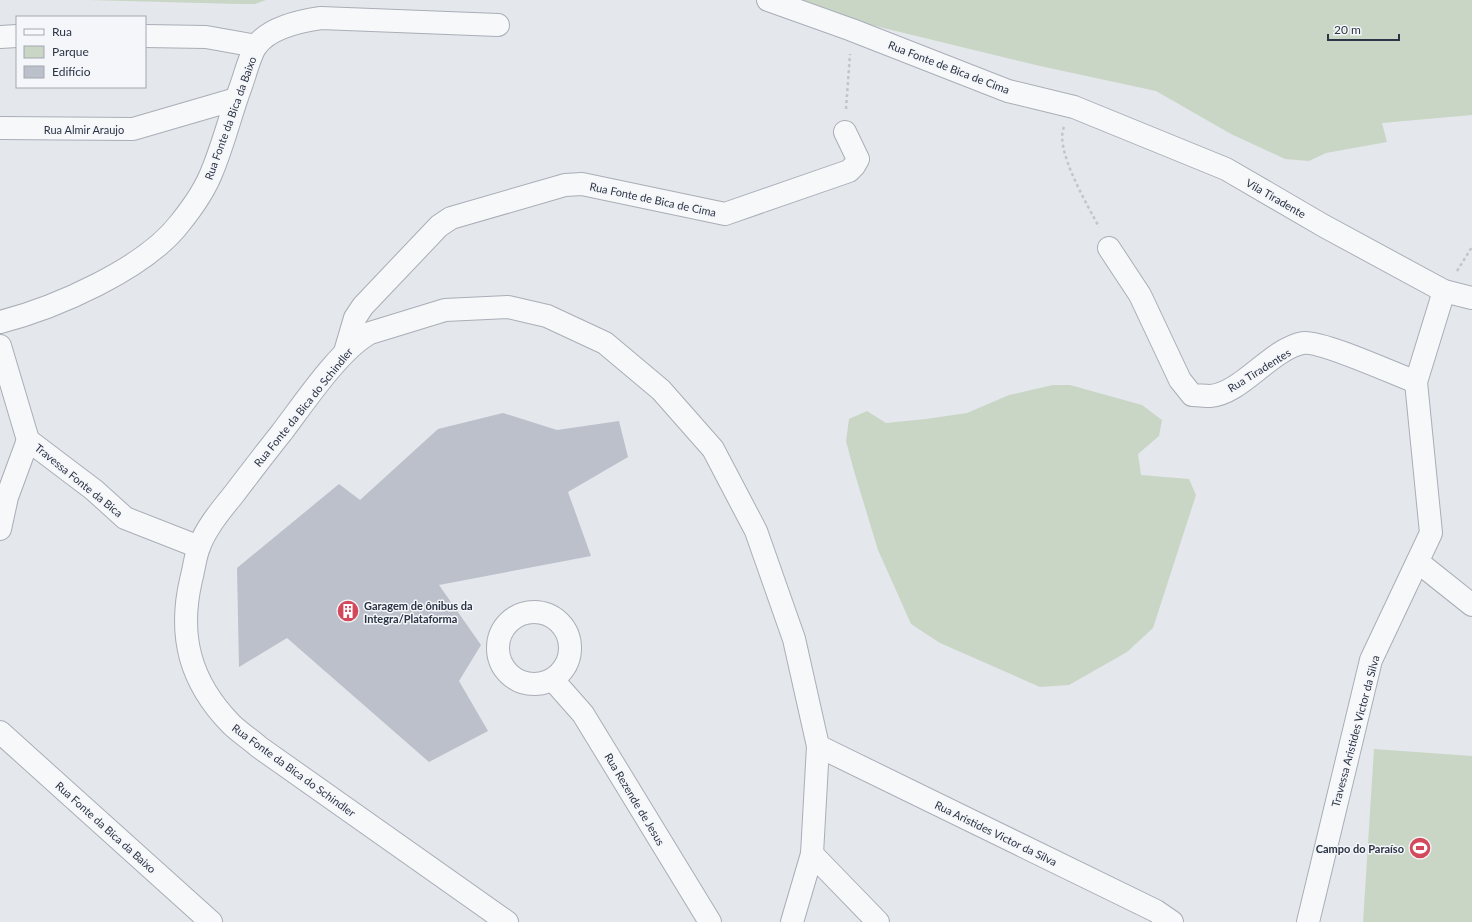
<svg xmlns="http://www.w3.org/2000/svg" width="1472" height="922" viewBox="0 0 1472 922" font-family="Lato,sans-serif">
<style>
.green{fill:#c9d6c5}
.building{fill:#bbc0ca}
.lines{fill:none;stroke-linecap:round;stroke-linejoin:round}
.minor-casing{stroke:#a9aeb7;stroke-width:24}
.path{stroke:#c2c5cb;stroke-width:2.5;stroke-dasharray:3 3;stroke-linecap:butt}
.minor{stroke:#f7f8fa;stroke-width:22}
.labels{text-anchor:middle;dominant-baseline:central;stroke-width:3;stroke-linejoin:round;paint-order:stroke}
.street-label{font-size:11px;fill:#2b3445;stroke:#f4f6f9}
.poi-label{font-size:11px;font-weight:bold;fill:#2b3445;stroke:#f4f6f9;text-anchor:start}
</style>
<rect width="100%" height="100%" fill="#e4e7ec"/>
<g class="green">
<polygon points="89,0 266,0 255,4 239,4"/>
<polygon points="791,0 1472,0 1472,115 1382,123 1387,142 1326,153 1309,161 1285,159 1231,134 1156,91 1040,66 863,23"/>
<polygon points="1053,385 1070,385 1142,405 1162,420 1159,436 1138,454 1141,475 1189,479 1196,495 1153,628 1127,652 1069,685 1040,687 940,643 911,624 878,550 854,471 846,441 849,419 867,411 886,423 926,419 967,413 1009,395"/>
<polygon points="1374,749 1472,756 1472,922 1363,922"/>
</g>
<polygon class="building" points="503,413 557,430 619,421 628,457 568,492 591,556 439,585 481,645 459,681 488,731 429,762 287,638 239,667 237,568 339,484 360,500 438,429"/>
<g class="lines">
<g class="minor-casing">
<g id="minor">
<polyline points="768,0 852,30 1008,91 1074,107 1226,169 1324,226 1444,291 1472,298"/>
<polyline points="145,36 206,37 256,46"/>
<polyline points="0,37 17,36"/>
<polyline points="0,128 133,129 236,99"/>
<path d="M1109,248l31,47 40,85 12,15c6,0 12,1 18,1 31,-2 61,-47 93,-53 17,-3 92,31 113,39"/>
<path d="M0,322c55,-14 145,-53 180,-99 13,-16 26,-35 33,-54 11,-27 18,-56 28,-83 4,-11 9,-31 15,-40 13,-18 44,-25 65,-28l177,7"/>
<polyline points="0,346 28,440 94,490 125,518 199,547"/>
<polyline points="345,352 355,318 363,306 439,226 451,218 565,185 582,184 725,214 849,171 854,166 858,159 845,132"/>
<polyline points="0,529 7,497 28,440"/>
<polyline points="1418,562 1472,605"/>
<circle cx="534" cy="648" r="36"/>
<polyline points="553,680 583,714 710,922"/>
<polyline points="0,732 211,922"/>
<polyline points="818,746 1156,911 1172,922"/>
<polyline points="812,854 878,922"/>
<path d="M507,922l-248,-175c-9,-8 -20,-15 -28,-23 -41,-42 -53,-88 -40,-144 3,-11 4,-23 8,-33 7,-19 22,-37 35,-53 16,-21 32,-42 48,-62 22,-29 58,-83 88,-99l75,-23 63,-3 39,9 58,27 56,47 52,59 43,82 38,108 24,107 -6,108 -20,68"/>
<polyline points="1308,922 1371,660 1431,533 1416,382 1444,291"/>
</g>
</g>
<g class="path">
<polyline points="846,109 850,54"/>
<path d="M1064,127c-10,22 24,79 35,100"/>
<polyline points="1457,271 1472,247"/>
</g>
<use href="#minor" class="minor"/>
</g>
<defs>
<g id="building-disc" transform="scale(1.15)"><circle r="9.5" fill="#d1495b" stroke="#f4f6f9"/><path d="M-4-6H4V6H1V3H-1V6H-4ZM-2.5-4.3h1.7v1.8h-1.7ZM.8-4.3h1.7v1.8H.8ZM-2.5-1h1.7V.8h-1.7ZM.8-1h1.7V.8H.8Z" fill="#fff"/></g>
<g id="stadium-disc" transform="scale(1.15)"><circle r="9.5" fill="#d1495b" stroke="#f4f6f9"/><path d="M0-5a6.5 5 0 1 0 0 10a6.5 5 0 1 0 0-10ZM-3.5-1.8h7v3.6h-7Z" fill="#fff"/></g>
</defs>
<g fill-rule="evenodd">
<use href="#building-disc" x="348" y="611"/>
<use href="#stadium-disc" x="1420" y="848"/>
</g>
<g class="labels">
<g class="street-label">
<text transform="translate(949 67) rotate(21)">Rua Fonte de Bica de Cima</text>
<text transform="translate(230 118) rotate(-70)">Rua Fonte da Bica da Baixo</text>
<text x="84" y="129">Rua Almir Araujo</text>
<text transform="translate(1276 198) rotate(30)">Vila Tiradente</text>
<text transform="translate(653 199) rotate(12)">Rua Fonte de Bica de Cima</text>
<text transform="translate(1259 370) rotate(-32)">Rua Tiradentes</text>
<text transform="translate(303 407) rotate(-51)">Rua Fonte da Bica do Schindler</text>
<text transform="translate(79 480) rotate(39)">Travessa Fonte da Bica</text>
<text transform="translate(1355 731) rotate(-75)">Travessa Aristides Victor da Silva</text>
<text transform="translate(294 770) rotate(36)">Rua Fonte da Bica do Schindler</text>
<text transform="translate(635 799) rotate(59)">Rua Rezende de Jesus</text>
<text transform="translate(106 827) rotate(42)">Rua Fonte da Bica da Baixo</text>
<text transform="translate(996 833) rotate(26)">Rua Aristides Victor da Silva</text>
</g>
<g class="poi-label">
<text x="364" y="605">Garagem de ônibus da<tspan x="364" dy="13">Integra/Plataforma</tspan></text>
<text x="1404" y="848" text-anchor="end">Campo do Paraíso</text>
</g>
</g>
<rect x="16" y="16" width="130" height="72" fill="#f4f6f9" stroke="#a4a8b1"/>
<rect x="24" y="29" width="20" height="6" fill="#f7f8fa" stroke="#a4a8b1"/>
<text x="52" y="36" font-size="12" fill="#2b3445">Rua</text>
<rect x="24" y="46" width="20" height="12" fill="#c9d6c5" stroke="#a4a8b1"/>
<text x="52" y="56" font-size="12" fill="#2b3445">Parque</text>
<rect x="24" y="66" width="20" height="12" fill="#bbc0ca" stroke="#a4a8b1"/>
<text x="52" y="76" font-size="12" fill="#2b3445">Edifício</text>
<path d="M1328 34v6h71v-6" fill="none" stroke="#2b3445" stroke-width="2"/>
<text x="1334" y="34" font-size="12" fill="#2b3445" stroke="#f4f6f9" stroke-width="3" paint-order="stroke">20 m</text>
</svg>
